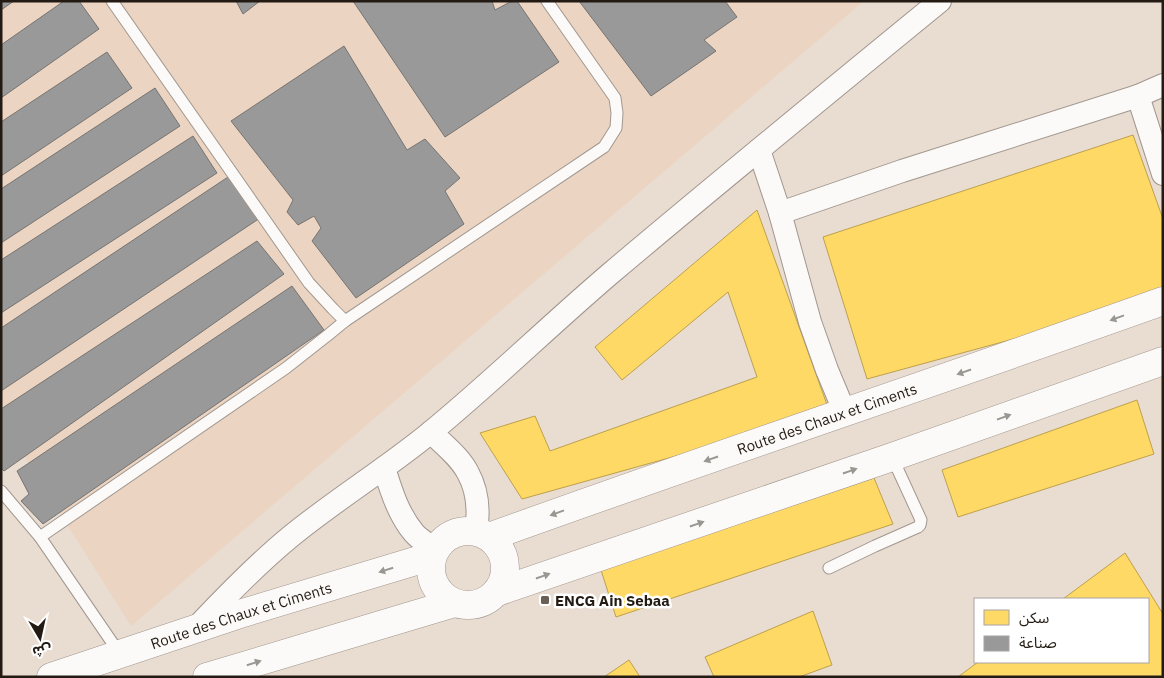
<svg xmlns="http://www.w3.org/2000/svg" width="1164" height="678" viewBox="0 0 1164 678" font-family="'IBM Plex Sans','Noto Sans Arabic',sans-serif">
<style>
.built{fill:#ebd5c2}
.homes{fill:#ffd966;stroke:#bda04d}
.industry{fill:#999;stroke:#767371}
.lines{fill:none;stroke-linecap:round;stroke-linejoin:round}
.service-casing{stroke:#a1978f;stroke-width:13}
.minor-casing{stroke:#a1978f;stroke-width:24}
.tertiary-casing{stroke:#a1978f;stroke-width:29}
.service{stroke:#fcfaf8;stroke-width:11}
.minor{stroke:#fcfaf8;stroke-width:22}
.tertiary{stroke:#fcfaf8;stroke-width:28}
.oneway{fill:#9a9691}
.poi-dot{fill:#685f56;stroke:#fff;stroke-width:2}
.labels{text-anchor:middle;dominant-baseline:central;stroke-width:5;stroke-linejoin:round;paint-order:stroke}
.street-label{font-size:15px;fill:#231b13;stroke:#fff}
.poi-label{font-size:15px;font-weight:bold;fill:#231b13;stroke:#fff;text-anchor:start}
</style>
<rect width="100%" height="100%" fill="#e9dcd1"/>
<polygon class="built" points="1,1 864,1 131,626 1,420"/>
<g class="homes">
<polygon points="1133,135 1163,219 1163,289 1028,335 867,379 823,237"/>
<polygon points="757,210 830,413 522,499 480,433 535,416 550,451 757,377 728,292 622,380 595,347"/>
<polygon points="1137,400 1154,454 958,517 942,470"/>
<polygon points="874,478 893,524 616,617 601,570"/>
<polygon points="1125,553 1163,614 1163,677 958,677 978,662 1148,662 1148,599 1063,599"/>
<polygon points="813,611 832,665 799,677 714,677 705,657"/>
<polygon points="629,660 640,677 604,677"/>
</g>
<g class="industry">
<polygon points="1,1 14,1 1,10"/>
<polygon points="64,1 79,1 99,29 1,98 1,45"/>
<polygon points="236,1 260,1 243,14"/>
<polygon points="353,1 492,1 495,10 512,1 517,1 559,62 445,137"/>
<polygon points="579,1 725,1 737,17 704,40 716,51 651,96"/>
<polygon points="344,46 407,150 425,139 460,178 445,191 464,224 356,298 312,241 321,228 314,216 298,225 287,212 293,200 231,121"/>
<polygon points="107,52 132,88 1,176 1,122"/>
<polygon points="155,88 180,126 1,243 1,189"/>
<polygon points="193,136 217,173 1,313 1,260"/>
<polygon points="231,175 260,218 1,391 1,328"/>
<polygon points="257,241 284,274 4,471 1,468 1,409"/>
<polygon points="292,286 324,330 43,524 21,501 29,494 17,471"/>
</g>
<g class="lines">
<g class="service-casing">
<g id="service">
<polyline points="112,1 309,283 333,309 345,321"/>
<polyline points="1,491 40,537"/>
<polyline points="829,568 875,546 918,527 920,525 921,520 892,457"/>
<polyline points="120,654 40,537 286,368 328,335 345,321 604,147 616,128 617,113 615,98 547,1"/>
</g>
</g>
<g class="minor-casing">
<g id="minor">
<polyline points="1138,96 1163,174"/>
<polyline points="759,150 780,213 810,322 827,370 845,413"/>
<polyline points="780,213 902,171 1138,96 1163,85"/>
<path d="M431,432c13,13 29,25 37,41 10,18 11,40 8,59"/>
<path d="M384,468c7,22 14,46 30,65 6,7 14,11 21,16"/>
<path d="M195,629c30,-32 61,-64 95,-92 45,-37 96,-68 141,-105 62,-51 119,-107 180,-159 109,-92 219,-182 329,-272"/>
</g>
</g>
<g class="tertiary-casing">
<g id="tertiary">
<circle cx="468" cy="568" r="37"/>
<path id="s1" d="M489,537c224,-81 450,-156 674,-236"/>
<polyline points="497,592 892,457 1163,361"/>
<path id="s2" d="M51,677l192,-64 189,-57"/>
<polyline points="207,677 454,603"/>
</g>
</g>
<use href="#service" class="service"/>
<use href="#minor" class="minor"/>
<use href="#tertiary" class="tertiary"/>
</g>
<defs><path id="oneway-solid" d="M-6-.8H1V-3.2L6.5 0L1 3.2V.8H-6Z" transform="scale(1.25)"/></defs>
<g class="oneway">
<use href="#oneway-solid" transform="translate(1117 318) rotate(160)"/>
<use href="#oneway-solid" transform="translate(964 372) rotate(161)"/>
<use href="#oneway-solid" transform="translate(1004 417) rotate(-20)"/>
<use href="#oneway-solid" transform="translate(711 459) rotate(161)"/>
<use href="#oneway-solid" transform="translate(850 471) rotate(-19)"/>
<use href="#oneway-solid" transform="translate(557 513) rotate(160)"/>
<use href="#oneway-solid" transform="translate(697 524) rotate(-19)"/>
<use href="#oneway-solid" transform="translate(386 570) rotate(163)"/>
<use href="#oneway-solid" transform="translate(543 576) rotate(-19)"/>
<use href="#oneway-solid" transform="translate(254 663) rotate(-17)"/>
</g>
<rect class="poi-dot" x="540" y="595" width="10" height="10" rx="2.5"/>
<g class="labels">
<g class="street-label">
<text stroke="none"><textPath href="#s1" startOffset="358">Route des Chaux et Ciments</textPath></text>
<text stroke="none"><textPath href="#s2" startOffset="200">Route des Chaux et Ciments</textPath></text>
</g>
<g class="poi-label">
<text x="555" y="600">ENCG Ain Sebaa</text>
</g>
</g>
<rect width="1164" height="678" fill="none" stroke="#231b13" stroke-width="5"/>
<rect x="974" y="598" width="175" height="65" fill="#ffffff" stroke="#a7a4a1"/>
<rect x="984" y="610" width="25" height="15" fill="#ffd966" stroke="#a7a4a1"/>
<text x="1019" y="623" font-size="15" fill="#231b13">سكن</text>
<rect x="984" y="636" width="25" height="15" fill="#999999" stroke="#a7a4a1"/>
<text x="1019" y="648" font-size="15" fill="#231b13">صناعة</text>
<g transform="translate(40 638) rotate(171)" stroke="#ffffff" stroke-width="4" paint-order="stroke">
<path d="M0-4L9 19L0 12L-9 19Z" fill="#231b13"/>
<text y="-8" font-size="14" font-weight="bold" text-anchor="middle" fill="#231b13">ش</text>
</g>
</svg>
